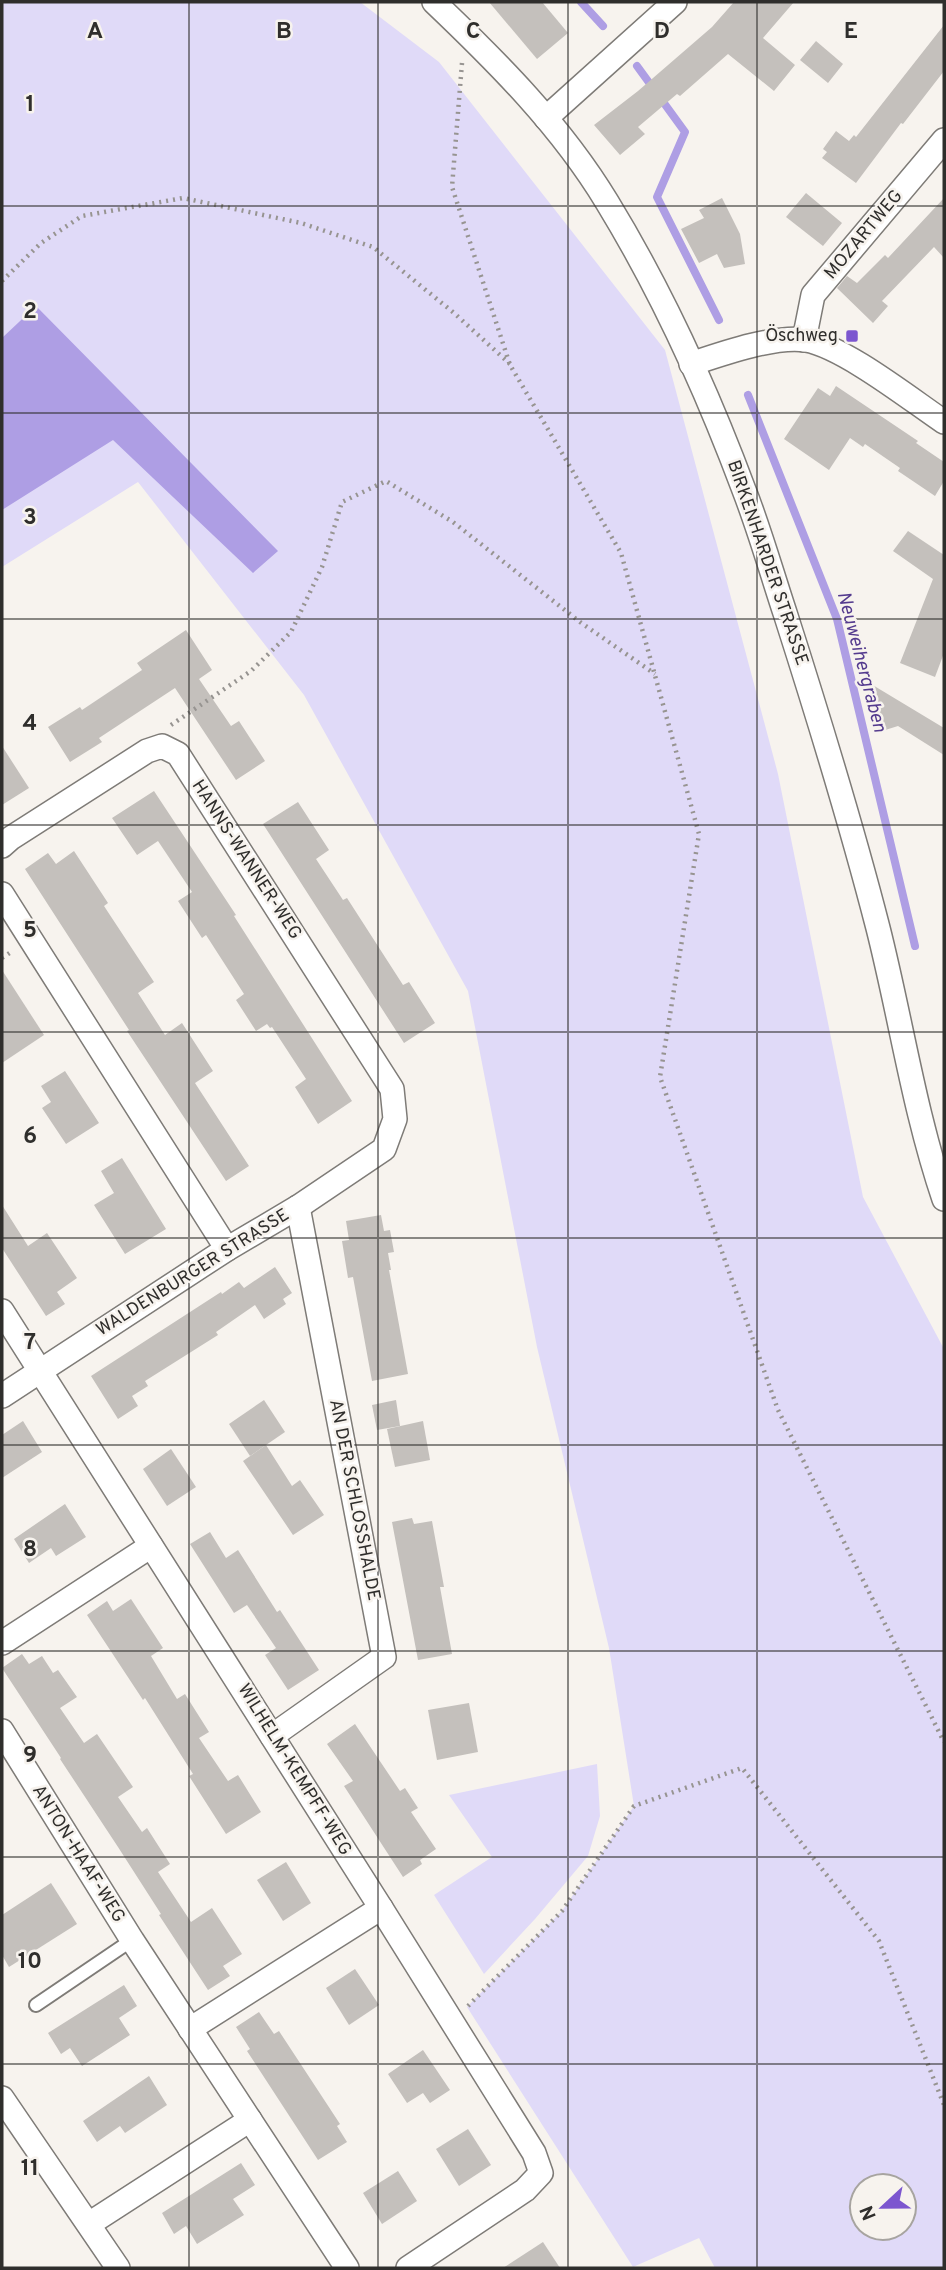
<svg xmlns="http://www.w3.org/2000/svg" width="946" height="2270" viewBox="0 0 946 2270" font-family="Overpass,sans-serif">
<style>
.green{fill:#e0daf8;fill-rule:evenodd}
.water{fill:#ae9ee4}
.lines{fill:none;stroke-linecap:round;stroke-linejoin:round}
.stream{stroke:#ae9ee4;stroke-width:8}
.building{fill:#c4c0bc}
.service-casing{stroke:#7e7b77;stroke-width:16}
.minor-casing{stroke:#7e7b77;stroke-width:26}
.path{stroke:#979491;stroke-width:4.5;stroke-dasharray:2 5;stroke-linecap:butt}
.service{stroke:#fff;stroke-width:12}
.minor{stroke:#fff;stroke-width:23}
.grid{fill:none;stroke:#2f2e2c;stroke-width:2;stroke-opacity:0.55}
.poi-dot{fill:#7c56cf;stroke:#f7f3ee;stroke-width:2.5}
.labels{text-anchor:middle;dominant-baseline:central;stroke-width:5;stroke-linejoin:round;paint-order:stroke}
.street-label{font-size:18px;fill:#2f2e2c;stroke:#f7f3ee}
.poi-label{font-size:18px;fill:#2f2e2c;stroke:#f7f3ee;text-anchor:end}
.water-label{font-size:19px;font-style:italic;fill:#543b8e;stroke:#f7f3ee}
.grid-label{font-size:23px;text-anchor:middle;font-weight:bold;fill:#2f2e2c;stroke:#f7f3ee;stroke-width:5;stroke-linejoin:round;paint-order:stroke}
</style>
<rect width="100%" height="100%" fill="#f7f3ee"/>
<g class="green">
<path d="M2,2h358l79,60 226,288 113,424 85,423 81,152v919h-229l-16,-30 -66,29 -166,-260 95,-96 72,-105 -25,-158 -72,-301 -69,-356 -164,-296 -166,-213 -136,85zM862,2186h42v42h-42z"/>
<polygon points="597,1764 600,1816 588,1856 535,1919 484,1974 434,1895 492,1857 449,1795"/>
</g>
<polygon class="water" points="36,306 278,551 253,573 113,440 2,510 2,338"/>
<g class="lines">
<g class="stream">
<polyline points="581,2 603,26"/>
<polyline points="637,66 685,132 657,197 719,320"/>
<polyline points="748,395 837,619 915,946"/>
</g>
</g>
<g class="building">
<polygon points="489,2 542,2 568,33 537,59"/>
<polygon points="734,2 794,2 763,38 795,65 774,91 728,54 680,96 677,94 638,127 645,134 620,155 594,125 638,91 712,27"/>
<polygon points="944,25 944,71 903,124 901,123 856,183 822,158 827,152 823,149 836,131 849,141 854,135 856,137"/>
<polygon points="816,41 843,64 828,83 800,60"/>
<polygon points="806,193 842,223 823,246 786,217"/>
<polygon points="722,198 740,234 745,264 724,268 717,254 699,263 681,229 704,218 699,210"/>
<polygon points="944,198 944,258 934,247 882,301 888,306 873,323 837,288 847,276 857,283 885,255 888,258"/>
<polygon points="836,386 918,441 916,443 944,462 944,481 935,496 898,471 900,468 865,444 863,447 850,438 829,470 784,439 818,388 830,396"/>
<polygon points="908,531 944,555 944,653 935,677 900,663 933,579 893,551"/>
<polygon points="186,630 212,670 199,679 231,726 239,721 265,761 236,780 175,688 99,738 102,742 70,762 48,727 80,707 82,710 142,670 137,663"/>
<polygon points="866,681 944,728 944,755 898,726 882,731"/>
<polygon points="2,746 29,788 2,805"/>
<polygon points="154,791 236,915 234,916 352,1101 318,1124 295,1087 306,1079 272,1027 270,1028 267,1024 256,1031 236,1000 244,994 206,935 202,938 178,901 192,892 158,841 137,855 112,818"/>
<polygon points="298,802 329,850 316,859 343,900 347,898 403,985 409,982 435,1023 404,1043 263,824"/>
<polygon points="74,851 108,903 104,906 154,982 138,993 165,1035 182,1023 213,1071 195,1083 249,1166 226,1181 127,1031 129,1030 25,869 48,853 56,864"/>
<polygon points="2,970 44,1035 2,1063"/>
<polygon points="65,1071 99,1123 66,1144 42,1108 51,1102 41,1086"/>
<polygon points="122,1158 166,1229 125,1254 94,1205 114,1193 101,1171"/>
<polygon points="2,1205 28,1246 47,1233 77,1278 57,1292 65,1304 46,1316 2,1248"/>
<polygon points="381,1215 384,1231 390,1230 394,1252 388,1253 391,1270 389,1270 408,1374 372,1381 353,1277 348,1278 342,1241 349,1240 346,1221"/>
<polygon points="275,1267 292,1293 283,1299 286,1304 264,1319 255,1305 216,1332 218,1335 145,1381 148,1386 132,1396 138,1406 118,1419 91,1376 221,1292 222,1294 239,1282 244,1288"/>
<polygon points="264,1400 285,1432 250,1456 229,1424"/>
<polygon points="396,1400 400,1426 377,1430 372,1405"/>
<polygon points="23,1421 42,1452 2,1478 2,1435"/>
<polygon points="423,1421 430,1460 395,1467 387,1429"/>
<polygon points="266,1445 292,1486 300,1480 324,1515 293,1535 243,1461"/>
<polygon points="171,1449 196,1487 167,1506 143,1469"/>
<polygon points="65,1504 86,1537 56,1556 51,1548 29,1563 14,1539"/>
<polygon points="412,1518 414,1524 432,1521 444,1587 440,1587 452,1654 418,1660 392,1522"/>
<polygon points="210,1532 226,1558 238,1550 277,1612 280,1610 319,1670 288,1690 265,1655 276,1648 247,1605 234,1613 190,1544"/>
<polygon points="131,1599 163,1648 151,1656 177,1699 185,1694 209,1732 199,1738 228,1781 238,1775 261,1812 226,1834 189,1776 193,1774 145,1698 143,1700 87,1615 107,1601 113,1611"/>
<polygon points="22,1654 29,1664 42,1656 53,1673 58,1670 77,1697 60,1708 84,1743 97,1734 133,1787 118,1797 142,1832 147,1828 170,1864 158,1872 191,1922 212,1908 242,1954 223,1966 230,1976 208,1990 159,1915 161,1914 118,1847 60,1759 61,1758 2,1668"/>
<polygon points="469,1703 478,1752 437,1760 428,1710"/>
<polygon points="355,1724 400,1791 405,1788 418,1808 411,1812 436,1849 420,1860 422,1864 403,1877 344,1786 353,1781 327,1744"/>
<polygon points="286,1862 311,1903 283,1921 257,1880"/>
<polygon points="51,1883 77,1924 9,1967 2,1955 2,1915"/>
<polygon points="355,1969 379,2005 349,2025 326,1988"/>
<polygon points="124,1985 137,2006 119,2018 130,2035 82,2066 70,2048 61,2054 48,2033"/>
<polygon points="259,2012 274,2034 279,2031 340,2124 337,2126 347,2142 318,2160 247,2051 250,2049 236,2027"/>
<polygon points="423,2050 450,2090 430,2103 423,2093 407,2103 388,2074"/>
<polygon points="149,2076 167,2105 125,2133 120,2126 97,2142 83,2121"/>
<polygon points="468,2129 491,2165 459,2186 436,2149"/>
<polygon points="241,2163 255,2185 233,2199 244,2215 197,2244 186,2226 174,2234 162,2213"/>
<polygon points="398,2171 417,2201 382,2224 363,2193"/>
<polygon points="543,2242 560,2268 503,2268"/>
</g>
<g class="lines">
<g class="service-casing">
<polyline id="service" points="36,2005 132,1940"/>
</g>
<g class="minor-casing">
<g id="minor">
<path d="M434,2c64,61 127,124 173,200 55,90 100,189 137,288 16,41 28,84 42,126 33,103 65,207 92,312 23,91 36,183 66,271"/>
<polyline points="546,118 675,2"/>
<polyline points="804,340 813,295 944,140"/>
<path d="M691,364c30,-10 84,-29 115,-24 38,7 104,59 138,82"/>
<polyline points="2,846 11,838 147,751 162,746 178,754 392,1089 395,1119 384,1149 298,1207 227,1249 2,1396"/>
<polyline points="2,894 227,1249"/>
<polyline points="2,1311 381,1908 534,2153 541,2173 525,2190 408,2268"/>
<polyline points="2,1643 151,1546"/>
<polyline points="2,1731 132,1940 347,2268"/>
<polyline points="272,1736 384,1657 298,1207"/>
<polyline points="190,2029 381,1908"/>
<polyline points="2,2098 118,2268"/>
<polyline points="89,2224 250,2120"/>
</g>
</g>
<g class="path">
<polyline points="462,63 452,187 510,365 621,553 699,834 660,1077 778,1410 944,1742"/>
<polyline points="2,281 41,243 82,216 183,198 301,223 373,247 454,313 510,364"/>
<polyline points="171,725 251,671 291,632 322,567 342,502 386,481 453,522 580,622 655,674"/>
<polyline points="2,958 11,952"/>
<polyline points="468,2006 562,1911 634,1806 742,1768 879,1941 944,2105"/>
</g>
<use href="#service" class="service"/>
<use href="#minor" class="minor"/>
</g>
<path class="grid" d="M189,2v2266M378,2v2266M568,2v2266M757,2v2266M2,206h942M2,413h942M2,619h942M2,825h942M2,1032h942M2,1238h942M2,1445h942M2,1651h942M2,1857h942M2,2064h942"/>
<rect class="poi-dot" x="845" y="329" width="14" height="14" rx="3.5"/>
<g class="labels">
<g class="street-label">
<text transform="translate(864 235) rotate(-50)">MOZARTWEG</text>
<text transform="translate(767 563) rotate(71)">BIRKENHARDER STRASSE</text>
<text transform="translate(246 860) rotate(57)">HANNS-WANNER-WEG</text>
<text transform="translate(193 1273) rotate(-32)">WALDENBURGER STRASSE</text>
<text transform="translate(354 1500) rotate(79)">AN DER SCHLOSSHALDE</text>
<text transform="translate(294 1770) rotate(58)">WILHELM-KEMPFF-WEG</text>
<text transform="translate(78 1854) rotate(58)">ANTON-HAAF-WEG</text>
</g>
<g class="poi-label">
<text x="838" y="336">Öschweg</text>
</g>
<g class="water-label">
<text transform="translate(861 662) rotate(75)">Neuweihergraben</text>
</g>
</g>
<g class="grid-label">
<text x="95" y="38">A</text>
<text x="284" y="38">B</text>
<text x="473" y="38">C</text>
<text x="662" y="38">D</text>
<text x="851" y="38">E</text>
<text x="30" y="111">1</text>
<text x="30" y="318">2</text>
<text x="30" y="524">3</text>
<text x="30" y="730">4</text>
<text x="30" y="937">5</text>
<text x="30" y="1143">6</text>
<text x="30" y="1349">7</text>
<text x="30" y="1556">8</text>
<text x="30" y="1762">9</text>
<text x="30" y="1968">10</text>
<text x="30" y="2175">11</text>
</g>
<rect width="946" height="2270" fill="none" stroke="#2f2e2c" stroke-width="7"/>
<g transform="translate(883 2207) rotate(248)"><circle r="33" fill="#f7f3ee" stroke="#a7a4a0" stroke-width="2"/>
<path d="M0-5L12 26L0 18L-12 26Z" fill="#7c56cf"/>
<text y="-10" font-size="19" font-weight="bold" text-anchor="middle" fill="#2f2e2c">N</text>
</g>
</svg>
